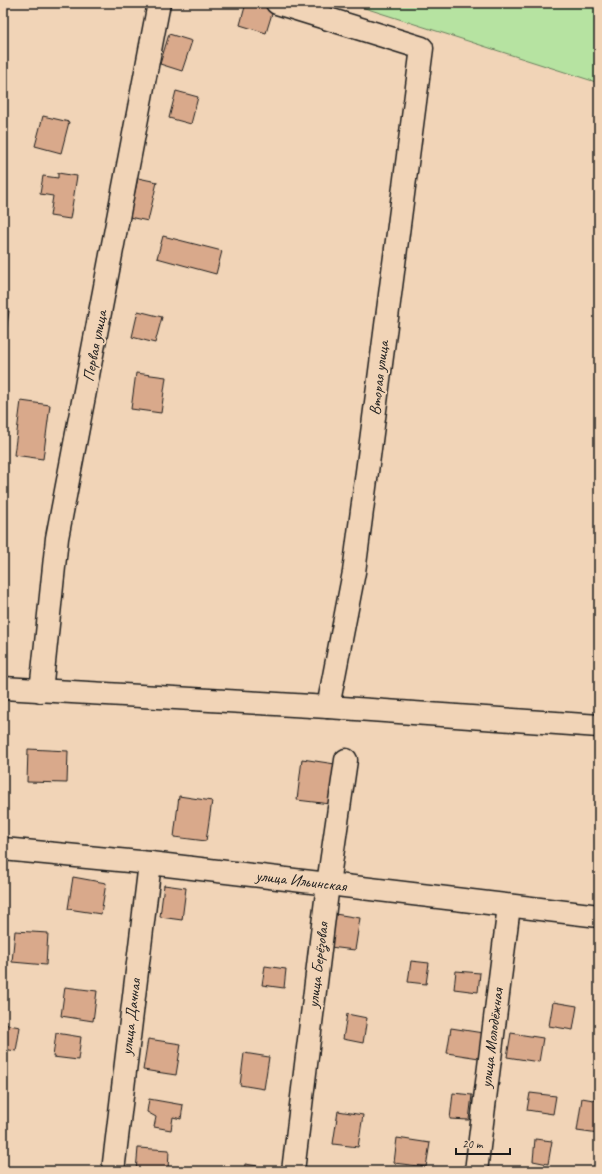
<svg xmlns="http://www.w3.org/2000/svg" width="602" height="1174" viewBox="0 0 602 1174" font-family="Caveat,sans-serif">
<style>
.green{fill:#b6e3a1;stroke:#69805e}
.building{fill:#d9a98b;stroke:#1c1c1c}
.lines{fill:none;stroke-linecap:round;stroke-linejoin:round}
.minor-casing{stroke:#1c1c1c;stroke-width:25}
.minor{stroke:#f1d4b7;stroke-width:22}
.labels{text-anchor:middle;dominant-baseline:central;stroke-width:4;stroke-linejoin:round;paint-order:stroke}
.street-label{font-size:16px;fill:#1c1c1c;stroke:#f1d4b7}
</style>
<rect width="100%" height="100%" fill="#f1d4b7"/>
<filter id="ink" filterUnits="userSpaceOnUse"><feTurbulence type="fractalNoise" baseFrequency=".025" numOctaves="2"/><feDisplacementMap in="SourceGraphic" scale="8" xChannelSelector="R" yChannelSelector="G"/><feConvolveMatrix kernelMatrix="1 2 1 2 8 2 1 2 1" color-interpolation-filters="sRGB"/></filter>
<g filter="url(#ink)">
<polygon class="green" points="349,3 599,3 599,83"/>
<g class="building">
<polygon points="246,3 261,3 274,7 266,33 240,25"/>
<polygon points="169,34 192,41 182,71 160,64"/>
<polygon points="176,91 198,97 191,124 169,118"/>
<polygon points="43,116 69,122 61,153 35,146"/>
<polygon points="58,173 77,176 70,219 50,216 53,196 40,194 43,176 58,178"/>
<polygon points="138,178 157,182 148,221 129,217"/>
<polygon points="163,236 222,251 216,274 157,258"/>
<polygon points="3,310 9,311 4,346 3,346"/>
<polygon points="138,311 162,317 155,343 132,337"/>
<polygon points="136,373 166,377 161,413 131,409"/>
<polygon points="21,401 50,405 43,459 14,455"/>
<polygon points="28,749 68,751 67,783 27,782"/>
<polygon points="302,759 335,764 330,804 297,800"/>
<polygon points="179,796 212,801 206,841 174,837"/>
<polygon points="3,869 7,870 3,894"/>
<polygon points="73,877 106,883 101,914 68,909"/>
<polygon points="164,885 186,888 182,920 160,917"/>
<polygon points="335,914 360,918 355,950 330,947"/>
<polygon points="15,931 48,933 46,965 12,962"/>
<polygon points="411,961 429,963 426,984 408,982"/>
<polygon points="265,966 286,969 284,988 262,985"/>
<polygon points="456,971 480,973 478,992 454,989"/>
<polygon points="65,987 97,991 93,1021 61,1016"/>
<polygon points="553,1002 577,1006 573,1030 549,1026"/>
<polygon points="347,1014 367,1018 363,1043 343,1039"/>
<polygon points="3,1024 20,1027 16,1051 3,1049"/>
<polygon points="451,1028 483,1033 479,1058 447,1053"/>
<polygon points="56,1033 81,1037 78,1060 53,1057"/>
<polygon points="511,1033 543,1038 539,1062 507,1057"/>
<polygon points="148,1039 181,1044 176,1075 143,1070"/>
<polygon points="244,1053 269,1057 264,1089 240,1085"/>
<polygon points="453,1093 472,1095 469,1120 450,1119"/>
<polygon points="530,1093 556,1096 553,1114 527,1110"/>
<polygon points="582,1098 599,1101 599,1134 577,1131"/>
<polygon points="149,1099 183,1105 181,1119 173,1117 171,1130 154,1127 156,1117 147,1112"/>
<polygon points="338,1111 363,1115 358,1147 333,1144"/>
<polygon points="397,1138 430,1143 426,1167 394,1163"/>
<polygon points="535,1139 552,1141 548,1164 533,1161"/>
<polygon points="138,1148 169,1150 168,1171 136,1171"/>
<polygon points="245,1164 270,1168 269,1171 244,1171"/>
</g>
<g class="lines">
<g class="minor-casing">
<g id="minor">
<polyline points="277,3 422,48 354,572 328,707"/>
<polyline points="3,688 328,707 599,726"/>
<polyline points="41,691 57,538 159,3"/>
<polyline points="3,849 150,863 599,916"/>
<polyline points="113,1171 150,863"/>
<polyline points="293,1171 328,884 346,760"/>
<polyline points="476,1171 509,906"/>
</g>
</g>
<use href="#minor" class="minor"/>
</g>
</g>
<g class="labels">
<g class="street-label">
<text transform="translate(95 346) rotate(-79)">Первая улица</text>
<text transform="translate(379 378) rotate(-83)">Вторая улица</text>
<text transform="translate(301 881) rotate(7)">улица Ильинская</text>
<text transform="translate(318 965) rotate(-83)">улица Берёзовая</text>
<text transform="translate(131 1017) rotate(-83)">улица Дачная</text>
<text transform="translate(492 1038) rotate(-83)">улица Молодёжная</text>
</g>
</g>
<rect width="602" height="1174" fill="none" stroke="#f1d4b7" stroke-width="16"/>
<rect x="8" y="8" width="586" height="1158" fill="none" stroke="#1c1c1c" stroke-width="1.5" filter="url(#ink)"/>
<path d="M456 1148v6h54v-6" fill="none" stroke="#1c1c1c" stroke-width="2"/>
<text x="462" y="1148" font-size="12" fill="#1c1c1c" stroke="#f1d4b7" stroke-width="3" paint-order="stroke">20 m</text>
</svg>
